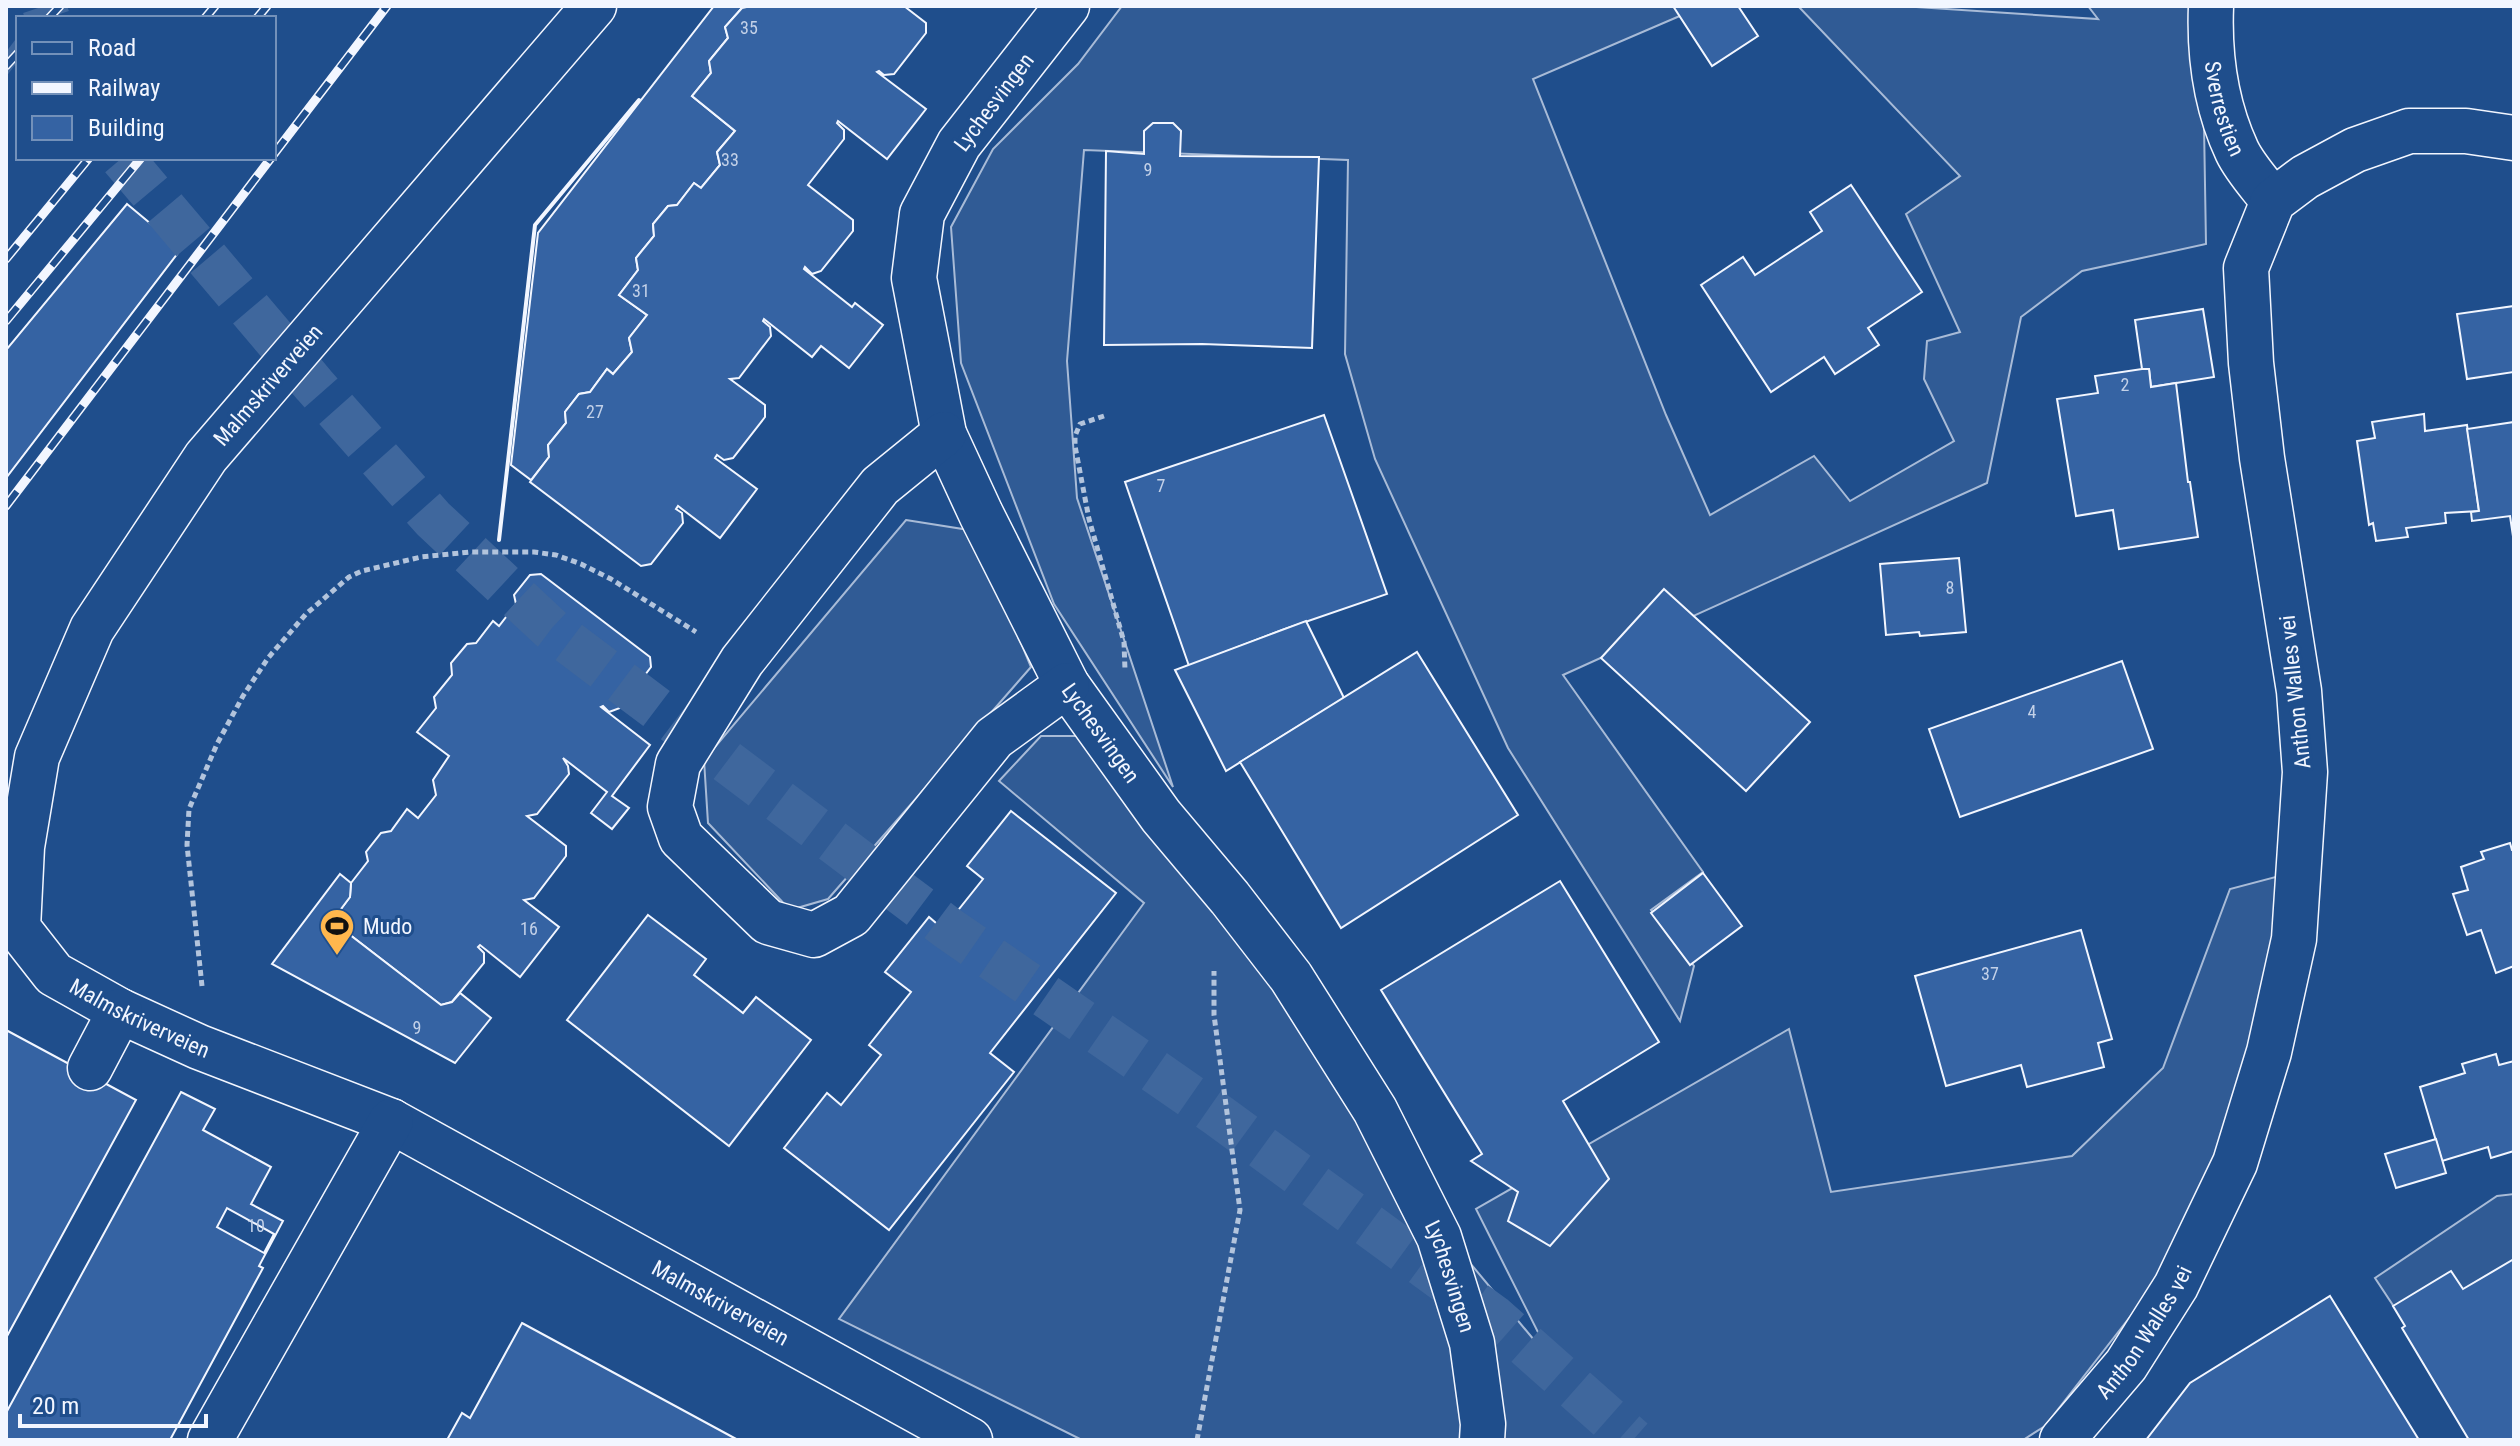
<svg xmlns="http://www.w3.org/2000/svg" width="2520" height="1446" viewBox="0 0 2520 1446" font-family="'Roboto Condensed',sans-serif">
<style>
.built{fill:#305b95;stroke:#a8bbd7;stroke-width:2}
.building{fill:#3563a3;stroke:#f2f6ff;stroke-width:2;fill-rule:evenodd}
.lines{fill:none;stroke-linecap:round;stroke-linejoin:round}
.major-tunnel{stroke:#3f679d;stroke-width:44;stroke-dasharray:44 22;stroke-linecap:butt}
.minor-casing{stroke:#f2f6ff;stroke-width:47}
.path{stroke:#b3c4dc;stroke-width:5;stroke-dasharray:6 4;stroke-linecap:butt}
.minor{stroke:#1f4e8c;stroke-width:44}
.rail-casing{stroke:#f2f6ff;stroke-width:9}
.rail{stroke:#1f4e8c;stroke-width:6;stroke-dasharray:18;stroke-linecap:butt}
.wall{stroke:#f2f6ff;stroke-width:4}
.labels{text-anchor:middle;dominant-baseline:central;stroke-width:6;stroke-linejoin:round;paint-order:stroke}
.number-label{font-size:18px;fill:#c3d1e8}
.street-label{font-size:22px;fill:#f2f6ff;stroke:#1f4e8c}
.poi-label{font-size:22px;fill:#f2f6ff;stroke:#1f4e8c;text-anchor:start}
</style>
<rect width="100%" height="100%" fill="#1f4e8c"/>
<g class="built">
<polygon points="1122,6 1703,6 1533,79 1666,415 1710,515 1814,456 1850,501 1954,441 1924,379 1927,341 1960,332 1906,214 1960,176 1798,6 1901,6 2098,19 2088,6 2202,6 2206,244 2082,271 2021,317 1987,483 1563,675 1703,872 1651,910 1694,966 1680,1021 1508,748 1375,459 1345,354 1348,160 1084,150 1067,361 1077,498 1173,787 1054,604 961,363 951,227 993,149 1078,64"/>
<polygon points="906,520 975,531 1031,667 828,899 790,910 708,823 704,760"/>
<polygon points="1041,736 1079,736 1282,994 1386,1162 1554,1364 1476,1209 1789,1029 1831,1192 2072,1156 2163,1068 2230,889 2283,875 2256,1060 2186,1245 2045,1426 2023,1440 1082,1440 839,1319 1144,903 999,781"/>
<polygon points="2514,1194 2514,1440 2482,1440 2375,1278 2497,1196"/>
</g>
<g class="building">
<polygon points="714,6 751,6 742,8 725,27 728,38 709,61 711,73 692,96 735,131 717,152 720,165 701,188 694,183 677,205 668,206 653,224 654,236 636,258 638,270 619,295 647,315 629,338 632,352 613,374 607,369 590,392 579,394 565,412 566,423 548,445 549,457 531,480 511,465 538,233"/>
<polygon points="904,6 926,23 926,33 894,74 884,75 879,71 877,72 926,109 887,159 838,121 837,123 844,130 844,139 808,185 853,220 853,231 821,271 812,274 805,267 804,269 852,307 855,303 883,325 849,368 821,346 812,357 764,319 763,321 770,327 771,336 739,378 730,379 765,405 765,417 733,458 724,460 717,455 715,458 757,489 720,538 678,506 676,509 682,513 683,523 651,564 641,566 530,482 549,457 548,445 566,423 565,412 579,394 590,392 607,369 613,374 632,352 629,338 647,315 619,295 638,270 636,258 654,236 653,224 668,206 677,205 694,183 701,188 720,165 717,152 735,131 692,96 711,73 709,61 728,38 725,27 742,8 751,6"/>
<polygon points="1673,6 1738,6 1758,36 1712,66"/>
<polygon points="1153,123 1173,123 1181,131 1180,156 1319,157 1312,348 1202,344 1104,345 1106,151 1144,154 1144,131"/>
<polygon points="1851,185 1922,292 1868,328 1879,345 1835,374 1824,357 1771,392 1701,285 1743,257 1755,275 1822,231 1810,212"/>
<polygon points="127,204 181,249 6,478 6,350"/>
<polygon points="2514,306 2514,372 2467,379 2457,314"/>
<polygon points="2203,309 2214,377 2151,387 2149,369 2142,369 2135,320"/>
<polygon points="2142,369 2149,369 2151,387 2176,383 2188,482 2190,482 2198,537 2119,549 2113,510 2076,516 2057,399 2098,393 2095,376"/>
<polygon points="2424,414 2425,431 2467,425 2479,511 2445,513 2446,523 2406,528 2408,537 2376,541 2373,523 2369,525 2357,441 2375,438 2372,422"/>
<polygon points="1324,415 1387,594 1282,630 1189,666 1125,482"/>
<polygon points="2514,422 2514,543 2510,516 2472,521 2471,512 2479,511 2467,429"/>
<polygon points="1959,558 1966,632 1920,636 1919,632 1886,635 1880,564"/>
<polygon points="541,574 650,657 651,667 620,708 609,712 603,706 601,707 650,745 612,796 629,808 612,829 591,813 607,792 563,758 568,766 569,774 537,814 527,816 566,846 566,856 534,898 524,900 559,927 520,977 480,945 478,947 484,953 484,963 452,1002 441,1005 332,921 350,897 351,883 368,861 366,852 381,833 391,831 407,809 418,818 436,795 433,780 449,756 417,732 436,708 434,697 452,675 451,663 467,644 476,643 493,621 499,626 516,604 514,595 530,575"/>
<polygon points="1664,589 1810,722 1746,791 1601,658"/>
<polygon points="1306,621 1344,698 1226,771 1175,670"/>
<polygon points="1417,652 1518,815 1341,928 1240,762"/>
<polygon points="2122,661 2153,749 1960,817 1929,729"/>
<polygon points="1011,811 1116,893 990,1053 1014,1072 889,1230 784,1148 827,1093 841,1105 881,1055 869,1045 911,992 885,972 929,917 943,929 983,879 967,866"/>
<polygon points="2510,843 2512,850 2514,850 2514,966 2496,973 2481,930 2467,935 2453,894 2468,890 2461,867 2484,859 2481,852"/>
<polygon points="1703,873 1742,926 1690,965 1651,913"/>
<polygon points="340,874 351,883 350,897 332,921 441,1005 452,1002 460,993 491,1018 455,1063 272,964"/>
<polygon points="1560,881 1659,1042 1563,1101 1609,1179 1550,1246 1508,1221 1518,1192 1471,1161 1482,1154 1381,990"/>
<polygon points="648,915 706,959 694,975 743,1013 756,997 811,1040 729,1146 567,1020"/>
<polygon points="2081,930 2112,1039 2098,1043 2104,1067 2027,1087 2021,1065 1946,1086 1915,976"/>
<polygon points="6,1030 136,1100 6,1338"/>
<polygon points="2496,1054 2499,1065 2514,1061 2514,1151 2491,1158 2488,1147 2442,1161 2420,1087 2465,1073 2462,1064"/>
<path d="M181,1092l34,17 -12,21 68,37 -20,37 32,17 -24,45 4,2 -93,172h-164v-27zM227,1208l47,26 -10,19 -47,-26z"/>
<polygon points="2436,1139 2446,1173 2396,1188 2385,1154"/>
<polygon points="2514,1259 2514,1440 2469,1440 2402,1328 2405,1326 2393,1306 2451,1271 2463,1289"/>
<polygon points="2330,1296 2419,1440 2146,1440 2190,1383"/>
<polygon points="522,1323 738,1440 447,1440 462,1413 470,1418"/>
</g>
<g class="lines">
<g class="major-tunnel">
<polyline points="44,6 48,18"/>
<polyline points="6,52 18,61"/>
<polyline points="122,158 314,385 433,519 551,629 949,929 1219,1116 1494,1317 1633,1440"/>
</g>
<g class="minor-casing">
<g id="minor">
<path id="s1" d="M594,6l-388,451 -114,172 -55,128 -15,90 -4,81 36,46 66,37 79,36 192,74 579,319"/>
<path id="s2" d="M1067,6l-108,138 -37,70 -8,64 30,156 37,80 86,171 94,131 69,82 61,79 84,133 64,127 33,106 11,81 -1,16"/>
<path id="s3" d="M2211,6c-2,49 5,100 26,145 8,17 24,34 36,50"/>
<polyline points="944,434 880,486 742,661 678,764 670,807 681,838 768,922 814,935 851,915 994,738 1067,685"/>
<polyline points="90,1068 120,1011"/>
<polyline points="210,1440 391,1121"/>
<path id="s4" d="M2062,1440l64,-75 50,-79 59,-123 34,-111 25,-113 11,-167 -6,-81 -37,-233 -11,-95 -5,-95 27,-67 32,-24 50,-27 54,-19h57l48,7"/>
</g>
</g>
<g class="path">
<polyline points="1104,416 1080,424 1075,436 1075,446 1089,519 1124,642 1125,670"/>
<polyline points="202,986 187,845 189,809 217,744 243,696 268,658 306,614 349,577 362,571 421,557 470,552 534,552 556,555 581,564 611,579 696,632"/>
<polyline points="1197,1440 1240,1210 1214,1015 1214,971"/>
</g>
<use href="#minor" class="minor"/>
<g class="rail-casing">
<g id="rail">
<polyline points="49,18 60,6"/>
<polyline points="205,18 215,6"/>
<polyline points="257,18 267,6"/>
<polyline points="6,66 18,53"/>
<polyline points="274,154 387,6"/>
<polyline points="6,259 89,158"/>
<polyline points="6,321 141,158"/>
<polyline points="6,506 271,158"/>
</g>
</g>
<use href="#rail" class="rail"/>
<polyline class="wall" points="499,540 535,225 639,100"/>
</g>
<defs>
<g id="stadium-pin" transform="scale(1.8)"><path d="M0 17L-7.5 6A9.5 9.5 0 1 1 7.5 6Z" fill="#ffb74d" stroke="#1f4e8c"/><path d="M0-5a6.5 5 0 1 0 0 10a6.5 5 0 1 0 0-10ZM-3.5-1.8h7v3.6h-7Z" fill="#111"/></g>
</defs>
<g fill-rule="evenodd">
<use href="#stadium-pin" x="337" y="926"/>
</g>
<g class="labels">
<g class="number-label">
<text x="749" y="27">35</text>
<text x="730" y="159">33</text>
<text x="1148" y="169">9</text>
<text x="641" y="290">31</text>
<text x="2125" y="384">2</text>
<text x="595" y="411">27</text>
<text x="1161" y="485">7</text>
<text x="1950" y="587">8</text>
<text x="2032" y="711">4</text>
<text x="529" y="928">16</text>
<text x="1990" y="973">37</text>
<text x="417" y="1027">9</text>
<text x="256" y="1225">10</text>
</g>
<g class="street-label">
<text transform="translate(994 102) rotate(-53)">Lychesvingen</text>
<text stroke="none"><textPath href="#s3" startOffset="104">Sverrestien</textPath></text>
<text transform="translate(268 385) rotate(-49)">Malmskriverveien</text>
<text transform="translate(2295 692) rotate(-96)">Anthon Walles vei</text>
<text stroke="none"><textPath href="#s2" startOffset="816">Lychesvingen</textPath></text>
<text stroke="none"><textPath href="#s1" startOffset="1268">Malmskriverveien</textPath></text>
<text stroke="none"><textPath href="#s2" startOffset="1466">Lychesvingen</textPath></text>
<text stroke="none"><textPath href="#s1" startOffset="1916">Malmskriverveien</textPath></text>
<text stroke="none"><textPath href="#s4" startOffset="136">Anthon Walles vei</textPath></text>
</g>
<g class="poi-label">
<text x="363" y="926">Mudo</text>
</g>
</g>
<rect width="2520" height="1446" fill="none" stroke="#f2f6ff" stroke-width="16"/>
<rect x="16" y="16" width="260" height="144" fill="#1f4e8c" stroke="#7391ba" stroke-width="2"/>
<rect x="32" y="42" width="40" height="12" fill="#1f4e8c" stroke="#7391ba" stroke-width="2"/>
<text x="88" y="56" font-size="24" fill="#f2f6ff">Road</text>
<rect x="32" y="82" width="40" height="12" fill="#f2f6ff" stroke="#7391ba" stroke-width="2"/>
<text x="88" y="96" font-size="24" fill="#f2f6ff">Railway</text>
<rect x="32" y="116" width="40" height="24" fill="#3563a3" stroke="#7391ba" stroke-width="2"/>
<text x="88" y="136" font-size="24" fill="#f2f6ff">Building</text>
<path d="M20 1414v12h186v-12" fill="none" stroke="#f2f6ff" stroke-width="4"/>
<text x="32" y="1414" font-size="24" fill="#f2f6ff" stroke="#1f4e8c" stroke-width="6" paint-order="stroke">20 m</text>
</svg>
